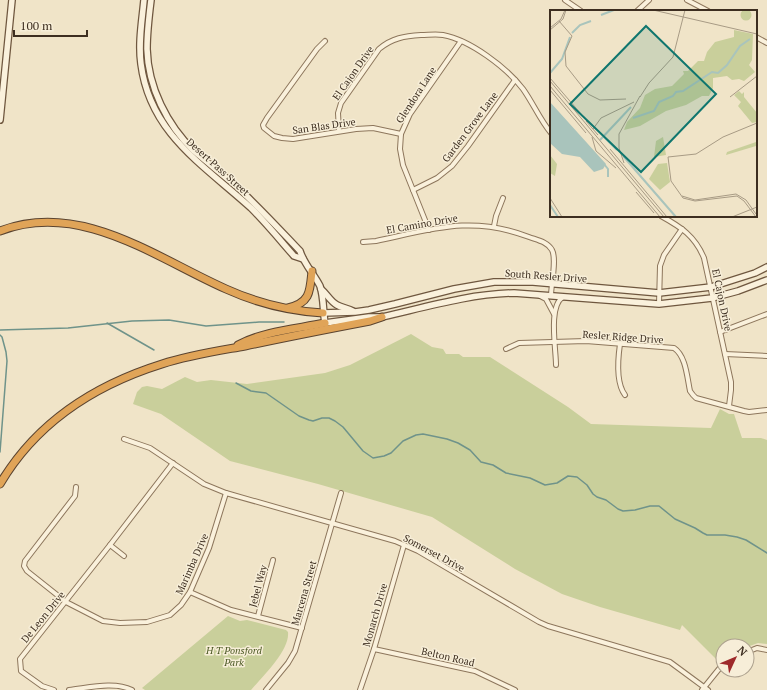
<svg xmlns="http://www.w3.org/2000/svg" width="767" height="690" viewBox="0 0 767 690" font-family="'PT Serif',serif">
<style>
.green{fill:#c9cf9b}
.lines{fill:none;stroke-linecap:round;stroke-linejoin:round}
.stream{stroke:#6f938a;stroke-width:1.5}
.street-casing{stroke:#8d765c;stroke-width:6}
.secondary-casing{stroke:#6f573f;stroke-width:8}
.highway-casing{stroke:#5b4430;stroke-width:9}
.street{stroke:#faf1dc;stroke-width:4}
.secondary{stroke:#faf1dc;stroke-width:5.5}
.highway{stroke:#e0a458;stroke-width:7}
.labels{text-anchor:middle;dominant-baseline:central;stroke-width:3;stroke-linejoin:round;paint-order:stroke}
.street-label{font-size:10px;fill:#3d2e20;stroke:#f7eed8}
.park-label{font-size:10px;font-style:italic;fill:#4d5a26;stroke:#f7eed8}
.inset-river{fill:none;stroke:#a9c4bc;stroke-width:2}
.inset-road{fill:none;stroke:#a89b85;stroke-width:1}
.view{fill:#0f766e;fill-opacity:0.15;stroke:#0f766e;stroke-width:2}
.inset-edge{fill:none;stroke:#3d2e20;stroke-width:2}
</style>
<rect width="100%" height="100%" fill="#f0e4c8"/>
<g class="green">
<polygon points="411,334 432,347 443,349 446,354 459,354 463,357 490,357 568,407 591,424 711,428 720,409 729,414 734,414 742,438 761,438 767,440 767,644 758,643 747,647 723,646 723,659 719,662 682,625 680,630 600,607 562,594 515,569 432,517 318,484 230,461 161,414 133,404 137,392 142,387 147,386 162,389 185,377 197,382 211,380 247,384 325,373 350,365"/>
<path d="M228,616l12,5 7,-1 39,10 2,2c2,18 -25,44 -37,58h-106l-3,-2z"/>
</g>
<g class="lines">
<g class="stream">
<polyline points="107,323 154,350"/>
<polyline points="0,330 68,328 132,321 169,320 206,326 259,322 284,322"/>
<polyline points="0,335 2,337 6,352 7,361 0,452"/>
<polyline points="236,383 251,391 266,393 299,416 309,420 313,421 322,418 329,418 335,421 343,427 363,451 373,458 384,456 391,453 403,441 416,435 423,434 447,439 458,443 470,450 481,462 493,465 506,473 530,478 545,485 557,483 568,476 577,477 587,485 593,494 597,497 606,500 618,509 623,511 635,510 650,506 659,506 675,519 695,528 703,533 707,535 725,535 737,537 746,540 767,553"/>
</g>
<g class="street-casing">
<g id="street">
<polyline points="565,0 581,11"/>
<polyline points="687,0 708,11"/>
<polyline points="637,11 649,0"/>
<polyline points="756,37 767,43"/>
<polyline points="325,41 317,49 267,118 263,125 264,128 274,136 282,138 293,139 356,129 373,128 401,134"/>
<path d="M339,131l-1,-18 3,-10 38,-54c13,-11 26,-13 42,-14 7,0 15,-1 22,0 27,5 63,32 80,54 10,14 17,31 28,44"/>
<polyline points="413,190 437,178 452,166 468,146 515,80"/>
<path d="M661,216c20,11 34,20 43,42l27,124v8l-2,16"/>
<polyline points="494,226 496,216 503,198"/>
<polyline points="429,230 403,165 400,149 401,134 410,114 461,41"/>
<path d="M363,242l13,-1c57,-12 96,-26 153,-4 8,3 19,5 23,13 5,9 -1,35 -1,46"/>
<polyline points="540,296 546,299 554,314"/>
<polyline points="659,304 660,266 664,255 682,229"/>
<polyline points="720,332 767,314"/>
<path d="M620,344c-2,14 -4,39 5,51"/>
<path d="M506,349l13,-6 67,-2 88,7c12,8 13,29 16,43l3,4 3,3 48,13 5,1 18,-2"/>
<polyline points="725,354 767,356"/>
<path d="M556,365c0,-16 -8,-59 7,-68"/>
<polyline points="124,439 150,448 204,484 226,493 395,541 418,551 539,622 548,626 670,662 708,690"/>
<polyline points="76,487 75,496 25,561 24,566 27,571 66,602 103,621 120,623 147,622 170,615 181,605 190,592 209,548 226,493"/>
<polyline points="110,545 124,556"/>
<polyline points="190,592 231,610 302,628"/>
<polyline points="258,616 273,560"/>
<polyline points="374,649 475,671 515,690"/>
<polyline points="747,652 757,648 767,650"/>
<polyline points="54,690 42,686 21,671 20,659 110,545 173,463"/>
<path d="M69,690c19,-2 45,-9 63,0"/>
<polyline points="266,690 288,663 295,651 341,493"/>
<polyline points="360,690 374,649 404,545"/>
<polyline points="702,690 723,664"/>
</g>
</g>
<g class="secondary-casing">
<g id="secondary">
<path d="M144,0c-2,21 -6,43 -3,64 9,70 63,101 110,144 15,15 29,32 43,48l9,3"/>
<path d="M151,0c-2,16 -4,32 -4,49 1,38 20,76 47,102 14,12 28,23 42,35 23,21 43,43 64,65 4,13 14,23 20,35 4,12 3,26 5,37l44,-6h13c44,-10 87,-23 132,-24l145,11 53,-6 26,-7 29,-11"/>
<polyline points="0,120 12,0"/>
<path d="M321,289c6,5 9,12 16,16 5,3 11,3 16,6"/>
<polyline points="323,313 355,312 369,310 395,304 454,289 494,282 533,282 659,293 711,287 755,273 767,267"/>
</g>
</g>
<g class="highway-casing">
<g id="highway">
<path d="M0,231c80,-31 156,27 226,58 31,14 63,22 97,24"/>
<path d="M288,308c22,-5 22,-16 24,-37"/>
<path d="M238,345c26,-14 58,-16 87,-22"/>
<path d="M0,484c36,-61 95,-99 162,-120 27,-9 55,-13 83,-18 42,-9 83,-17 125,-25l12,-4"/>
</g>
</g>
<use href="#street" class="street"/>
<use href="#secondary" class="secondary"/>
<use href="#highway" class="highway"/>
</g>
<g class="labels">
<g class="street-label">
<text transform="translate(353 73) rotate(-55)">El Cajon Drive</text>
<text transform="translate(416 95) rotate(-57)">Glendora Lane</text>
<text transform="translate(324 126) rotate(-8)">San Blas Drive</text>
<text transform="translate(470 127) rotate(-53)">Garden Grove Lane</text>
<text transform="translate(218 167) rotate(42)">Desert Pass Street</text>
<text transform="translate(422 224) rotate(-10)">El Camino Drive</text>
<text transform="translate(546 276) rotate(4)">South Resler Drive</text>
<text transform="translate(722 300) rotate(78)">El Cajon Drive</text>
<text transform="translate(623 337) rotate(4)">Resler Ridge Drive</text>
<text transform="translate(434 553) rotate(28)">Somerset Drive</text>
<text transform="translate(192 564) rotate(-66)">Marimba Drive</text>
<text transform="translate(258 586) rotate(-75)">Jebel Way</text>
<text transform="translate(304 593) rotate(-74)">Marcena Street</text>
<text transform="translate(375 615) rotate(-74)">Monarch Drive</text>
<text transform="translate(43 617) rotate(-51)">De Leon Drive</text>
<text transform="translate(448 657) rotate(13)">Belton Road</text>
</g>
<g class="park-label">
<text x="234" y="650">H T Ponsford<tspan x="234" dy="12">Park</tspan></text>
</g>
</g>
<g transform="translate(550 10)">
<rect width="207" height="207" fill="#f0e4c8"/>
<path d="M190.5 5a5.5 5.5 0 1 1 11 0a5.5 5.5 0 1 1-11 0ZM184,20l19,4 -1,26 -3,5 6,7 -11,9 -5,-2 -7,1 -5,-4 -14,2v10l-4,8h-7l-16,9 -20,6 -26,15 -16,4 3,-8 13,-14 5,-13 10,-6 17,-3 12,-12 -1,-3h5l10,-10h6l3,-9 8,-10 19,-5zM189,81l3,3 2,-2v5l13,16v9l-5,1 -14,-17 3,-4 -7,-7zM113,127l3,18 -12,2 2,-16zM207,129l-1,7 -30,9 1,-3 29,-10zM0,145l7,9 -2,12 -5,-3zM117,153l3,19 -10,8 -11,-11 9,-15z" fill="#c9cf9b"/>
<path d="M0,92l56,62 -3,5 -9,3 -14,-15 -18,-3 -12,-11z" fill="#a9c4bc"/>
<path class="inset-river" d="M51,5l13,-5M22,23l8,-8 11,-4M0,63l12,-14 8,-22M83,108l21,-7 5,-9 14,-6 3,-4 7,-1 29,-19 6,1 9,-8 13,-19 10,-7M54,127l13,13M50,130l31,-33M73,146l53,61M54,154l4,5v8M0,195l8,12"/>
<path class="inset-road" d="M103,0l104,24M9,11l13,15 -7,16 1,14 22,28 12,6 26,-1M0,18l11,-9 4,-9M0,20l13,-11 3,-9M0,68l38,44M0,71l114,136M0,76l110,131M0,80l36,43M90,87l9,-14 24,-26 12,-47M180,87l27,-21M36,111l12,14M43,119l8,-11 33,-16M42,127l4,14 20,17M60,139l57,68M74,153l-5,-15v-14l21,-38M86,182l18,21M132,186l13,4 41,-6 10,6 10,14M0,188l12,19M182,207l25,-10M206,207l-12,-16 -7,-5 -42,5 -12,-3 -12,-17 -3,-24 28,-3 27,-17 34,-14"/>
<path class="view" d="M96,16l70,68 -75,78 -71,-68z"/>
<rect width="207" height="207" class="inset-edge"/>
</g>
<g transform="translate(735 658) rotate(46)"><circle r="19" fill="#f7eed8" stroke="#ada18e"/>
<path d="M0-3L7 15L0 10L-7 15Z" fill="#9e2a2b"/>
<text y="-6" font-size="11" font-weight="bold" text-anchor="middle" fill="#3d2e20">N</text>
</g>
<path d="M14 30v6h73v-6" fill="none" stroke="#3d2e20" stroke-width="2"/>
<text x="20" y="30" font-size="12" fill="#3d2e20" stroke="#f7eed8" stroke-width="3" paint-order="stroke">100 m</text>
</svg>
